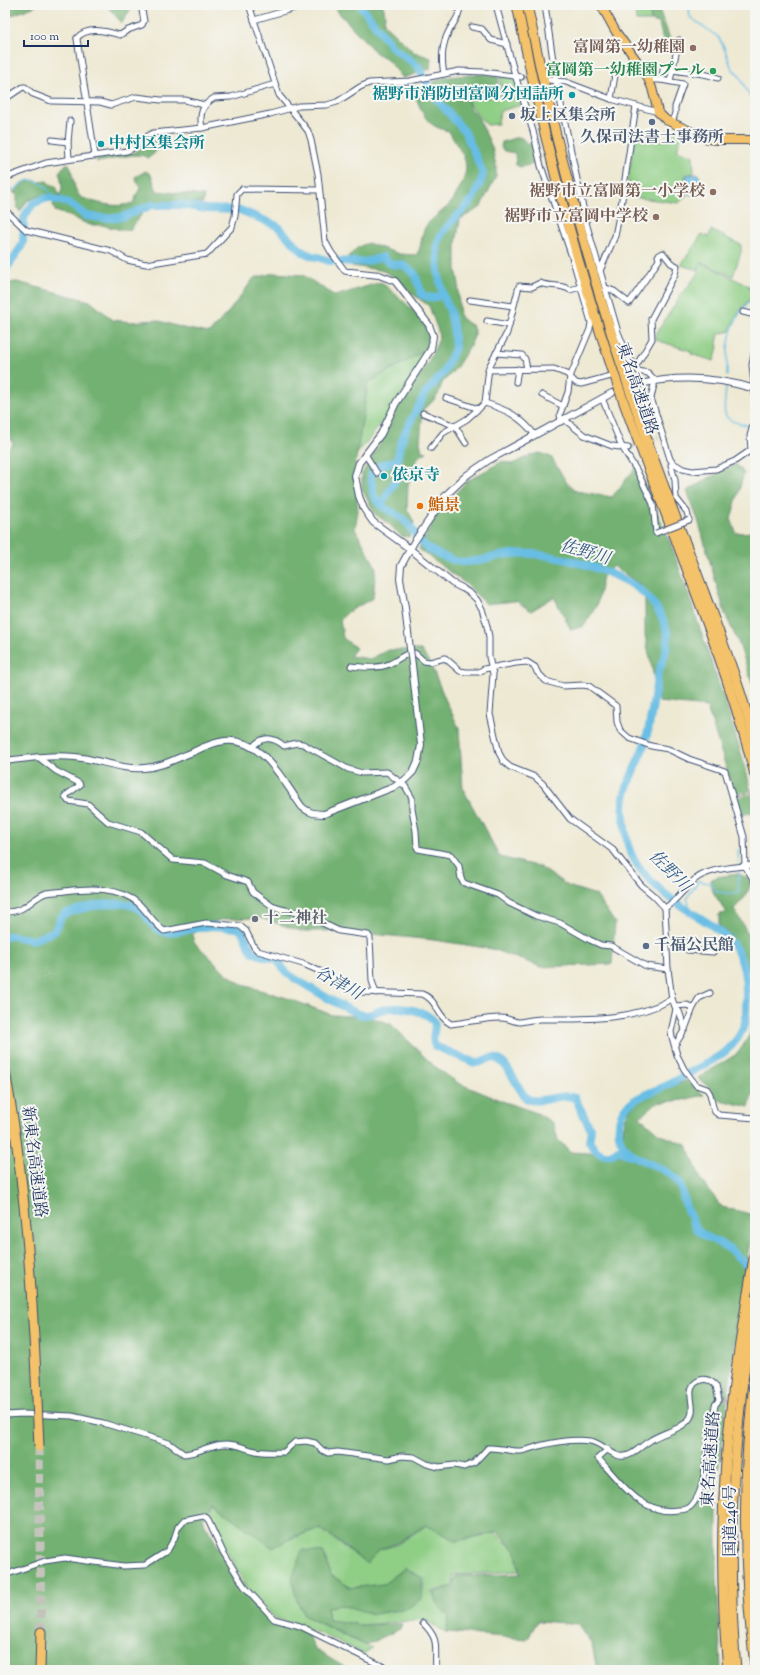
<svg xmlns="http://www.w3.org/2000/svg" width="760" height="1675" viewBox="0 0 760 1675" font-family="'Sorts Mill Goudy','Noto Serif JP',serif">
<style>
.green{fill:#8fce85;stroke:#557e72}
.forest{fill:#73b172;stroke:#477068}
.water{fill:#67bde4;stroke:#4176a1}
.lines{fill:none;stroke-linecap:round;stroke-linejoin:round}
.stream{stroke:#67bde4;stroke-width:1.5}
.river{stroke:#67bde4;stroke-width:8}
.minor-tunnel{stroke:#c4c4bc;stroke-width:5;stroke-dasharray:5 2.5;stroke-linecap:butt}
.motorway-tunnel{stroke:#c4c4bc;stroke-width:9;stroke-dasharray:9 4.5;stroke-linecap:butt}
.minor-casing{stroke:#3b4b70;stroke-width:7}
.tertiary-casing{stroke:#3b4b70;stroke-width:8}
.primary-casing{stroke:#3b4b70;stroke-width:10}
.trunk-casing{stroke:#3b4b70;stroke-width:10}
.motorway-casing{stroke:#3b4b70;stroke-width:11}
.minor{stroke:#fff;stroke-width:5}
.tertiary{stroke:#fff;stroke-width:6}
.primary{stroke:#f3c26a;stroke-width:8}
.trunk{stroke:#f3c26a;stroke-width:8}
.motorway{stroke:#f3c26a;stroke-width:9}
.minor-bridge-casing{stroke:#3b4b70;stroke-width:7;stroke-linecap:butt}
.tertiary-bridge-casing{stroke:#3b4b70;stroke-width:8;stroke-linecap:butt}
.motorway-bridge-casing{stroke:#3b4b70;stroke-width:11;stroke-linecap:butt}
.minor-bridge{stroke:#fff;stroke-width:5}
.tertiary-bridge{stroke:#fff;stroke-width:6}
.motorway-bridge{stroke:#f3c26a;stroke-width:9}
.education-dot{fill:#8d6e63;stroke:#f6f6f2;stroke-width:1.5}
.leisure-dot{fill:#2e9e5b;stroke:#f6f6f2;stroke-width:1.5}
.culture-dot{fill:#0f9aa8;stroke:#f6f6f2;stroke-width:1.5}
.service-dot{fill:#5c6f8a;stroke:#f6f6f2;stroke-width:1.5}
.food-dot{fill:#e8710a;stroke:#f6f6f2;stroke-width:1.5}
.worship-dot{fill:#6b7280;stroke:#f6f6f2;stroke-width:1.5}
.labels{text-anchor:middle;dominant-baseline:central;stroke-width:4;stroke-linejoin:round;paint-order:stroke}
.education-label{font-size:16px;font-weight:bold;fill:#785e54;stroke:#f6f6f2;text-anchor:end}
.leisure-label{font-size:16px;font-weight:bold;fill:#27864d;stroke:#f6f6f2;text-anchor:end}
.culture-label{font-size:16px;font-weight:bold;fill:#0d838f;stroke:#f6f6f2;text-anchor:start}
.service-label{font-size:16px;font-weight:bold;fill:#4e5e75;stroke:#f6f6f2;text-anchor:start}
.street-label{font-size:16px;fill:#1b2f5e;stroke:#f6f6f2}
.food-label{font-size:16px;font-weight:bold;fill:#c56008;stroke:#f6f6f2;text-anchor:start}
.worship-label{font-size:16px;font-weight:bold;fill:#5b616d;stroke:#f6f6f2;text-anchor:start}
.water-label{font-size:17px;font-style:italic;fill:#325a86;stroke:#f6f6f2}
</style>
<rect width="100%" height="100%" fill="#f6f6f2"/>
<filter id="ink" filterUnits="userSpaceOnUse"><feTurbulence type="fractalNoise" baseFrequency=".025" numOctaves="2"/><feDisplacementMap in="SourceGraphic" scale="8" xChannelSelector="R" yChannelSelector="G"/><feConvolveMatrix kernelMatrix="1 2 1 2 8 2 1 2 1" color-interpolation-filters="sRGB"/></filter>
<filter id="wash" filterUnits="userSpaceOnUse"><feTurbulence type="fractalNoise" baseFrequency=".012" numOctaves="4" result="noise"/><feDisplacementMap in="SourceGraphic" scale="16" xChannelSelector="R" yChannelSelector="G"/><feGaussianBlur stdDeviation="0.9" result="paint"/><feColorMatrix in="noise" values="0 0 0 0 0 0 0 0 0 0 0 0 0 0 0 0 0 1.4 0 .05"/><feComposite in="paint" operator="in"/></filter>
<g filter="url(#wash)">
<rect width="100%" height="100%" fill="#eee9d3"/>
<g class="green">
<polygon points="643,5 651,17 651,21 636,21 635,9 637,7 639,10 644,9"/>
<path d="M500,76l14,2 10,26 -24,7 -2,13 -11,1c-4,-3 -19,-22 -20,-26l34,-3z"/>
<polygon points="675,131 682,134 677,150 693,156 694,173 685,175 687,195 679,203 625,196 635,137 669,141"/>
<polygon points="711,230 741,245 741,252 733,276 700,262 749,286 752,297 741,309 729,332 725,332 719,334 717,343 718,347 714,361 691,354 691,351 656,340 655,335 678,300 679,297 698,274 700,265 697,270 681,265 702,234 709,237"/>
<path d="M422,352h2c-15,39 -42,71 -68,103l12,-72z"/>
<polygon points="213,1504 272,1546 319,1528 364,1562 378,1550 396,1545 427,1525 456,1541 495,1533 516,1551 519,1571 453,1575 454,1586 431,1592 452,1617 446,1632 424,1620 361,1625 329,1620 327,1607 341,1605 374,1614 405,1609 422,1599 424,1579 405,1568 384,1584 351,1588 331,1575 323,1552 297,1601 305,1616 347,1637 372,1648 364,1654 321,1634 275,1618 250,1591 225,1549 208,1515"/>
</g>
<g class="forest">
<polygon points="5,5 38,5 5,18"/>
<polygon points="106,5 133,5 122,23"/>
<polygon points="337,5 383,5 385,14 384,24 414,52 431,58 430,69 403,78 386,58 376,53 337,11"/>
<path d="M643,5h17c-2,13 14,29 9,47l-18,-1 -11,3 1,-4 6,-4 13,3 3,-8 -4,-18 -8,-2v-4z"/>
<path d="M484,74l14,3v17l-31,5 3,9 8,9 14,30 4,19v10l-16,32 -20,11 -4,25v25l3,15 -1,9 2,24 7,6 5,2 3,9 -4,10 -15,24 -14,15 -4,12 -7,8 -8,6 -3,33 2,9 5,1 -8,4 -5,9 -6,20 -1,24 7,13 -5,15 -8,-1 -12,-12 -14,-10 -13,-25v-15l23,-39 13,-29 30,-43 11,-24 -1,-8 -9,-25 -18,-13 -8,-8 -15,-12 -8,-3 -28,-4 -5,-4 2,-6 9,-9 10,-4 31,11 17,1c7,-8 4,-20 10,-29 4,-6 17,-15 23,-21 5,-5 8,-12 11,-18 14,-27 0,-33 -11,-56 -21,-4 -26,-15 -33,-34l14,-13 15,-7z"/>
<path d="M163,134c-2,12 -5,18 -15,24 -11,-8 -37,3 -51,4l-1,-4c8,-1 36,-4 41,-7 13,-8 6,-14 26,-17z"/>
<polygon points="518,137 522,138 527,144 535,143 539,163 520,167 516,165 515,153 504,151 501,147 502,142"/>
<path d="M67,163l3,2 5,23 5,9c16,6 36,12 53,6l7,-15 -5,-11 11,-6 5,4 6,16 47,5 -1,7h-46l-13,8 -14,19h-8l-20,-5h-12l-23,-10 -12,-4 -2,-6c10,-14 11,-16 6,-33z"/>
<polygon points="33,180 39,182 47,181 50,184 56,186 59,194 57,198 42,195 27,201 20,212 17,206 17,195 13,192 16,191 23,183"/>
<path d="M274,273l29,2 32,21 46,-14c15,13 45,35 48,56 0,5 -4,10 -7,14l-54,31 -14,89 4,39 -3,18 21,38 -3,31 -25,14 -8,8 3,18 13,10 -6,8 20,3 18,-9h33l10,15 15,36 13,27 4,61 37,68 40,10 28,19 28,9 19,28 -3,41 -71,3 -49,-18 -58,-9 -52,-5 -43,-4h-38l-41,-13 -34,1 -20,4 -14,12 2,7 32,31 17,12 44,13 45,17 37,2 22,7 43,42 24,17 44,18 35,12 16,10 5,17 13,12 50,3c2,-13 1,-31 7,-43 9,-16 43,-24 59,-32l17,15 -21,5 -27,3 -16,14 19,17 28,11 14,35 21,27 33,8 -11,60 -7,58 -8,54 -7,59 -5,32v99l4,93h-124l-5,-26 -14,-20 -40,-3 -11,18 -81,-7 3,-16 -12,-12 -4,-11 20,-7 3,-10 64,-2 -4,-23 -19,-19 -41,9 -30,-16 -29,18 -19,7 -11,14 -46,-36 -28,9 -20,11 -60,-44 -11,15 24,41 33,47 13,14 33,8 11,21 33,20h-344v-1218l8,-8 -8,-20v-141l12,-1 73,19 23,19 18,2 25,-2 27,8 26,5 21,-23 24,-32z"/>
<polygon points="540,453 551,457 567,483 576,491 612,497 637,466 673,550 725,702 746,769 755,812 741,815 707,707 659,702 645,635 645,588 613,566 603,576 597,605 584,626 571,630 554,597 531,611 516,601 486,604 466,584 419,549 434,520 442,508 467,481 503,461 512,464 532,455"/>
<polygon points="736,464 744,473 731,519 736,533 755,532 755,691 739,644 725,614 698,520 687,491 707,479"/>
<path d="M738,874l10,4 3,6 -5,12 -12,13 21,37v138l-6,23 -37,-9 1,-7 -15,-13 40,-25 12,-19 4,-24v-27l-9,-22 -15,-27 -11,-8v-12l8,-1c-7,-12 -16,-19 -17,-33l7,-3z"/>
<polygon points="302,1550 323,1552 331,1575 351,1588 384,1584 405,1568 422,1578 422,1599 408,1608 374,1614 341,1605 327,1607 329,1620 361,1625 402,1624 400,1629 366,1645 305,1616 297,1601 292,1579"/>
</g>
<polygon class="water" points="699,174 702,193 689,195 686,175"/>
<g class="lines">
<g class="stream">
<path d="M692,5l-3,5 1,7 28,20 5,8 9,24c12,6 12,25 23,33"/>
<path d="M5,186l6,4h3c4,-2 6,-6 10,-8 12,-6 25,6 30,17"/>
<path d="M727,376c0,-24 0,-46 15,-66 4,-5 9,-9 13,-15"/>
<path d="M726,386c-1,26 -9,34 21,39l3,5"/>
<polyline points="753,435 755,440"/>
<polyline points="739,864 738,851 740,849"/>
<polyline points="686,909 689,905 687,898 698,881 710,883 717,892 738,894 739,872"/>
</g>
<g class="river">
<polyline points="360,5 392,47 418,66 434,96 465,132 483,173 481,181 473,199 447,227 440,237 437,246 438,272 443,295 450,311 453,326 455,348 452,355 443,373 425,394 405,432 400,445 397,461 397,478 381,505"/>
<polyline points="5,271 21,247 23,242 24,218 28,211 33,204 43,199 48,198 69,203 86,216 103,218 117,218 125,216 152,205 183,205 206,209 240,210 277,226 303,252 312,256 318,257 329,261 365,262 383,257 389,263 396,265 402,264 415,274 422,295 432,298 443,295"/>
<path d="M397,461c-11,2 -28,5 -26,20 0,2 1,4 2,6 0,2 -1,4 0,6 3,14 22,19 32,28 10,10 15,24 29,31 8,4 20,10 29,10 16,1 33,-7 49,-8 34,-3 103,15 129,37 12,10 23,26 26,41 3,15 -5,29 -9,42 -4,20 -6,41 -11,61 -5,24 -22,46 -24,70 0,10 2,22 3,31 4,30 33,55 57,71 18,12 41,23 53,42 7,12 10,28 10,42 0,10 1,21 -1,31 -7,28 -35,40 -58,52 -7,4 -14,9 -21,12 -24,10 -51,16 -47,48 3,25 34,28 51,40 14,10 11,19 16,33 3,10 1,0 5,10 1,2 1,5 2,6 6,14 24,17 35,25 9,7 18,17 27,25"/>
<path d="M5,936h8l20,4 22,-9 6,-14 3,-3c17,-6 59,-17 75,-5 11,7 10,19 27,24l45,-7 26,2 5,3 8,17 3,4 7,3 17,4c3,4 5,9 9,13 8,7 67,42 77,43 7,1 12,-3 18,-5 13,-5 39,-1 50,8 9,7 -2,18 4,28l40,17c7,0 11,-5 18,-5 15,1 24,31 34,41 15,6 33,-7 48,-1l16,32 -2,11c7,12 18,20 29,9l12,5"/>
</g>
</g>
</g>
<g filter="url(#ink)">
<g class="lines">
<g class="minor-tunnel">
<polyline points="521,77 544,79"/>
<polyline points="628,448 657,438"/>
<polyline points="736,797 755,793"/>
<polyline points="722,1400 732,1409"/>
</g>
<polyline class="motorway-tunnel" points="39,1447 41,1632"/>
<g class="minor-casing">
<g id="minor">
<polyline points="249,5 279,95 301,122 308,131 311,140 318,174 325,241 331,252 345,271 351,272"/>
<polyline points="496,5 515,75 533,131 541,166 572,257 591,322 590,329 570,377 568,392 560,414 561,422"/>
<polyline points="545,5 556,81 587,226 618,332 627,354 638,371 648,373 655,380 651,398 670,459 673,463 683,469 692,471 716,469 735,461 751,450 755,449"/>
<polyline points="254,20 305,5"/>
<polyline points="472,27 482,29 491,40 507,44"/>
<path d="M77,38c10,-12 29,-7 43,-3l8,-5 14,-5 2,-4 -3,-16"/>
<polyline points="77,39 95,155"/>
<path d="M673,70c15,3 30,2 45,8"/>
<path d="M444,74c-3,-15 -2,-30 5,-43 5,-9 11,-15 11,-26"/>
<polyline points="549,80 566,82 611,99 658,112"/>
<polyline points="649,80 661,80 683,84 675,107 675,113 672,123"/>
<polyline points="661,80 664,66"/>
<polyline points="670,81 679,40"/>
<polyline points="5,99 23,87 25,87 33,94 51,101 100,102 111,105 136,97 161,100 185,100 204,105"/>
<polyline points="611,99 616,69"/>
<path d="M202,128c-3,-14 0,-23 12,-30l17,-1 44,-13"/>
<polyline points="52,140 68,142"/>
<polyline points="69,159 68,142 70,121"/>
<path d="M5,178l41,-15 81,-12c11,-4 16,-14 26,-18l49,-5 68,-14 29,-8 28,-1 10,-3 23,-15 9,-4 41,-2 49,-10 25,1 37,5"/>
<polyline points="5,210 26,230 111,251 127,260 146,264 207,254 232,227 235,216 237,194 242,189 319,190"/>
<polyline points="600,271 615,236 621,206 636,106"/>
<polyline points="606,288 614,291 629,303 659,260 658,256 663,253 671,263 677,266 675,274 651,319 652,339 636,366 628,370"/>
<polyline points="470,300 513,306"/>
<polyline points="743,312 755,315"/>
<polyline points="487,321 509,325"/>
<polyline points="755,349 752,365 755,394"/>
<polyline points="496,353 522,355 525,359 527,369"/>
<polyline points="488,370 554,369 567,374 576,383 581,384 611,376"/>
<polyline points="516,382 518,369"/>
<polyline points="542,395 563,406"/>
<polyline points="446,398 479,409"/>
<polyline points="602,398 622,447 637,471 653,504 656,533"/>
<path d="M485,403c22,7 35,13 50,32"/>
<polyline points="423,413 455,426 466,443"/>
<polyline points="565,420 584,435 612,446 628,448"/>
<path d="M431,448l12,-15 24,-14 18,-16 4,-36 18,-34 12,-47 13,1 8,-4c9,4 22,1 30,7l10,-3"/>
<polyline points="751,450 750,436 755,418"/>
<polyline points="365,454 377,473"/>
<polyline points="673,463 671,465 675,480 676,498 687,512 689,520"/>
<polyline points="462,588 471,594 477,600 482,609 487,626 489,637 489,657 493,674 490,714 499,753 504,762 510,767 535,777 543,784 570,819 613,850 641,885 654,896 665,908 668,969 672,999 676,1009 671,1032 672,1037 677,1055 684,1069 696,1085 707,1089 710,1094 713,1107 715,1112 719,1115 755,1118"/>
<path d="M351,666c13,1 27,3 38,-2 13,-5 11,-10 26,-11l9,8 6,1 15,-4 15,13 6,1h13l5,-3 32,-6 11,-1 8,5 2,5 9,9 17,5 20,-1 6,1 27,20 1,16 3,8 9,8 22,8 17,3 21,10 36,12 19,66 1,29 10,16"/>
<path d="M252,748c9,-12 21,-12 32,-2l13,-3 6,1 45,25 14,4 25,-1 18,14 7,12v11l4,22 1,16 1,2 33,6 8,11 2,13 3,4 34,12 11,8 27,13 24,7 30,17 11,5 10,1 35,20 22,3"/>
<polyline points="38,757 56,771 79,783 80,785 65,796 68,801 88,804 108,822 141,832 173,860 205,863 227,875 248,882 253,892 272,906 281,909 306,915 339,931 368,935 370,938 372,981 376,993"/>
<path d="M665,908c10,-6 18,-18 27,-26 14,-14 41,-14 60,-17"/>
<path d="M5,912c22,0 25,-13 41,-19 6,-1 13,-1 19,-2 24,-3 54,-5 74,13 9,9 15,19 25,27l42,-8 34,3 6,5 8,16 4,4 45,13 21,9 36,19 62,2c15,5 15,23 29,30 13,-1 39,-7 51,-6 6,0 12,4 18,4 7,-1 14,-3 21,-3 44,0 92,2 131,-20"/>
<polyline points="666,941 688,943 688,950 713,952"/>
<polyline points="675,1006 687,1005 693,1008"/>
<polyline points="676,1009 679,1011 685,1029"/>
<polyline points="675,1045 685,1029 693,1008 699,998 710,993"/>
<path d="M5,1415l18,-1 49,2 31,7 66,20 15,11c15,-1 26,-10 42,-10 13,0 19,5 30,7 9,2 18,1 28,1l11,-10 11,-1 9,2 7,7 6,3 10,-1 51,7 13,-3 12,1 13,7 12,3 16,-2 9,2 10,-4 14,-15c11,-1 23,4 33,3 6,-1 12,-3 18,-5 16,-4 35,-7 51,-5 15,2 25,22 41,13 7,-4 13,-10 20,-14 12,-8 31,-10 39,-22 7,-10 -5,-26 5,-35 8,-6 15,-4 21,3l3,14 -4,5c-2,13 -5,26 -7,39 -3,20 -3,46 -16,61 -3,4 -9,5 -14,5 -36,6 -58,-28 -80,-52l10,-9"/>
<polyline points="5,1575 45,1561 65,1558 124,1566 145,1565 167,1551 174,1539 178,1527 184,1520 203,1516 207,1518 223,1552 244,1586 274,1619 300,1626 390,1670"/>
<path d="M423,1623c18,18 11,24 13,47"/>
</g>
</g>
<g class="tertiary-casing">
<g id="tertiary">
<polyline points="351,272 379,275 395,281 429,325 433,336 431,349 396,403 381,434 359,463 355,476 359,496 364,509 373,522 410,549 452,583 462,588"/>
<path d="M640,384c39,-9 77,-7 115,5"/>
<polyline points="405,608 400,579 401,566 414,542 446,495 467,475 489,460 612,393"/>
<path d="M5,761c23,-3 47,-6 70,-4 23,2 46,13 69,11 18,-1 33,-10 49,-16 10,-5 21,-10 32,-11 37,-4 58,40 77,66 7,6 13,7 22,7l70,-27 12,-8 7,-7 5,-11 3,-16 -9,-80"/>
</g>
</g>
<g class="primary-casing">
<polyline id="primary" points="601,5 616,32 645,72 652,88 658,112 666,120 708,139 717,140 755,140"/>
</g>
<g class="trunk-casing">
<g id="trunk">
<path d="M755,1415c-6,69 -9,141 0,211"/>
<path d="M755,1670c-13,-100 -14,-199 0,-298"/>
</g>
</g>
<g class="motorway-casing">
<g id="motorway">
<path d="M517,5c26,133 61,267 106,395 45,125 99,246 132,375"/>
<path d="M527,5c30,148 70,295 121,438 18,50 37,99 56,149 18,49 38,99 51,151"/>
<path d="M5,1072c19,100 26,202 31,304"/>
<polyline points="40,1670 41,1632"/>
<path d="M728,1670c-8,-86 -7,-175 3,-261 6,-53 15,-105 24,-157"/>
<path d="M736,1670c-11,-124 -2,-247 19,-370"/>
</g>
</g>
<use href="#minor" class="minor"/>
<use href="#tertiary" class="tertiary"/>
<use href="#primary" class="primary"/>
<use href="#trunk" class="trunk"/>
<use href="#motorway" class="motorway"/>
<g class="minor-bridge-casing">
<polyline id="minor-bridge" points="656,533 689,520"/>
</g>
<g class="tertiary-bridge-casing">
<polyline id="tertiary-bridge" points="405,608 412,665"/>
</g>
<g class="motorway-bridge-casing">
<polyline id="motorway-bridge" points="36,1376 39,1447"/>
</g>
<use href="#minor-bridge" class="minor-bridge"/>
<use href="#tertiary-bridge" class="tertiary-bridge"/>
<use href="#motorway-bridge" class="motorway-bridge"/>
</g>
</g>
<g class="education-dot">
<circle cx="693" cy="48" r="4"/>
<circle cx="713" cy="192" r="4"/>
<circle cx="656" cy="217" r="4"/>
</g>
<circle class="leisure-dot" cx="713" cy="71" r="4"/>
<g class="culture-dot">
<circle cx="572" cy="95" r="4"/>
<circle cx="101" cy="144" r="4"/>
<circle cx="384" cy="476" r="4"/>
</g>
<g class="service-dot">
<circle cx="512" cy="116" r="4"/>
<circle cx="652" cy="122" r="4"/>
<circle cx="646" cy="946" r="4"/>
</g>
<circle class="food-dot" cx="420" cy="506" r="4"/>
<circle class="worship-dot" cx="255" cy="919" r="4"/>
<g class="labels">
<g class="education-label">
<text x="685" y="48">富岡第一幼稚園</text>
<text x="705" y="192">裾野市立富岡第一小学校</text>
<text x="648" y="217">裾野市立富岡中学校</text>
</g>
<g class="leisure-label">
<text x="705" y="71">富岡第一幼稚園プール</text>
</g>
<g class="culture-label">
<text x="564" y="95" text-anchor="end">裾野市消防団富岡分団詰所</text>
<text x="109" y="144">中村区集会所</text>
<text x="392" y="476">依京寺</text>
</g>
<g class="service-label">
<text x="520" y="116">坂上区集会所</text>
<text x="652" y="138" text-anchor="middle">久保司法書士事務所</text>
<text x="654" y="946">千福公民館</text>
</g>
<g class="street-label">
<text transform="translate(636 389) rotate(71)">東名高速道路</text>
<text transform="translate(33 1162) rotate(83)">新東名高速道路</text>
<text transform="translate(712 1459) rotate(-86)">東名高速道路</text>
<text transform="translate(731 1521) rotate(-90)">国道246号</text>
</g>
<g class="food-label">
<text x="428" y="506">鮨景</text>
</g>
<g class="worship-label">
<text x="263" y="919">十二神社</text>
</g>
<g class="water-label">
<text transform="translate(585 553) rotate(16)">佐野川</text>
<text transform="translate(669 872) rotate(45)">佐野川</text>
<text transform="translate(338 984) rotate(29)">谷津川</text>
</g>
</g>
<rect width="760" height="1675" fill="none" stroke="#f6f6f2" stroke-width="20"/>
<path d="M24 40v6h64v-6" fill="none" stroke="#1b2f5e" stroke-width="2"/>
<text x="30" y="40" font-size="12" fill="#1b2f5e" stroke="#f6f6f2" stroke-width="3" paint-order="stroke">100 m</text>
</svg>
